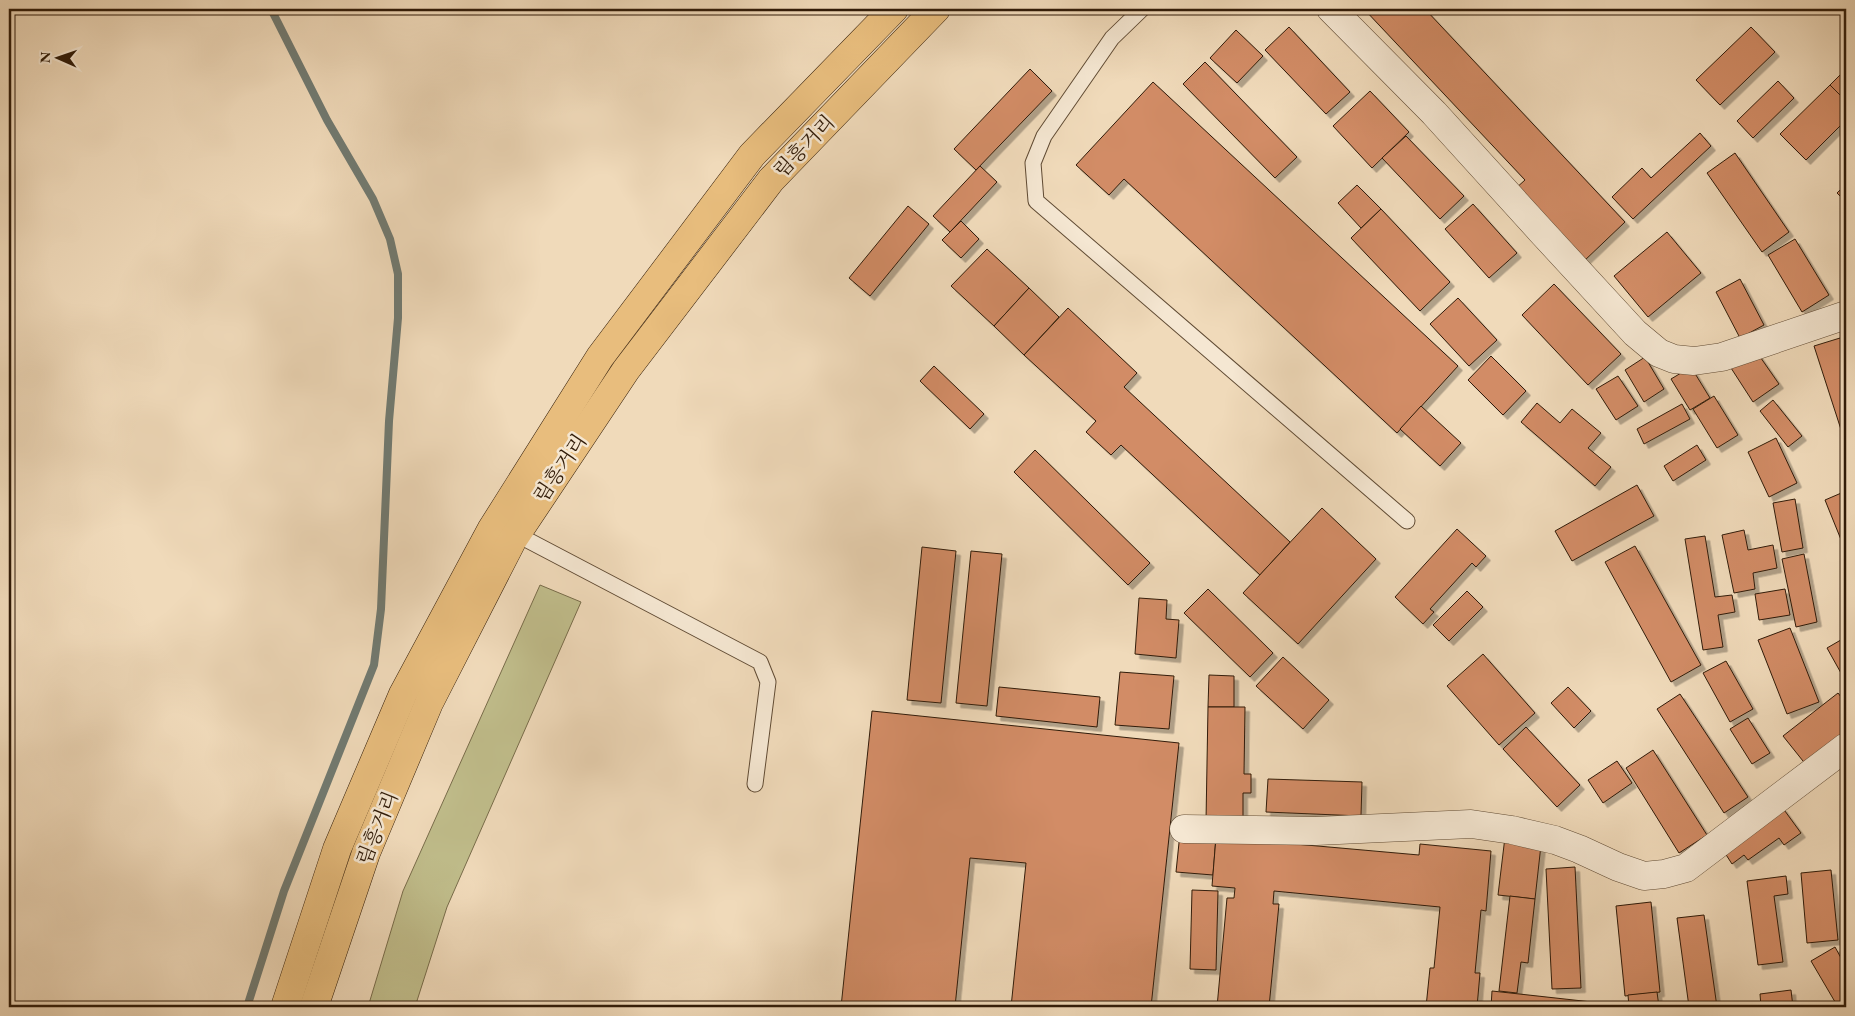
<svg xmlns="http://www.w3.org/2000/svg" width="1855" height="1016" viewBox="0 0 1855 1016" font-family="'EB Garamond','Noto Serif KR',serif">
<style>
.green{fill:#c0bd8b;stroke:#786c4a}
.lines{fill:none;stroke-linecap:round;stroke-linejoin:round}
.stream{stroke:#717a71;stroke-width:8}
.building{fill:#d28c66;stroke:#301b08;filter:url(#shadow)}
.lane-casing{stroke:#604b34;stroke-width:17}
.street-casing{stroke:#604b34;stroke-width:29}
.primary-casing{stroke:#301b08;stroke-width:29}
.lane{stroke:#f5e7d2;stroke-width:15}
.street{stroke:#f5e7d2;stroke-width:28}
.primary{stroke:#e8bd7d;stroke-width:28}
.labels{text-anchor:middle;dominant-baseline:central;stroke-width:5;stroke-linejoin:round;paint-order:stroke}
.street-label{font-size:20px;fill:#301b08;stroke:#f5e7d2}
</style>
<defs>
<filter id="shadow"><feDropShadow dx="4.5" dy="4.5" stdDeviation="0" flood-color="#0004"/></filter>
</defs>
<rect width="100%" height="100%" fill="#f0daba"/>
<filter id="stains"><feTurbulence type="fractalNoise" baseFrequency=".004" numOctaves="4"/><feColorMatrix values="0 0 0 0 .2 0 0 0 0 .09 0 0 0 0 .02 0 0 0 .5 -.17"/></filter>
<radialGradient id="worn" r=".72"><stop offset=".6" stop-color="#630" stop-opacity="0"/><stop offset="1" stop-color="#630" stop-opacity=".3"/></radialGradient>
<polygon class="green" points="540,585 581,602 447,907 415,1007 368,1007 403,891"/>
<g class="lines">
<polyline class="stream" points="247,1007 284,891 374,665 381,609 389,421 398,318 398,274 390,239 373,199 327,120 271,9"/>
</g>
<g class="building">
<polygon points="1364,9 1425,9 1625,222 1583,262 1515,189 1525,180"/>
<polygon points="1289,27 1350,92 1326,114 1265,50"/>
<polygon points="1751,27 1775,52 1720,105 1696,80"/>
<polygon points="1236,30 1263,56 1237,83 1210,58"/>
<polygon points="1205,62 1297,157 1275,178 1183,84"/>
<polygon points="1030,69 1052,91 976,170 954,149"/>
<polygon points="1846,69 1846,101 1830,85"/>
<polygon points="1778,81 1794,98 1753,138 1737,121"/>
<polygon points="1153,82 1458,366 1397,433 1124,179 1109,195 1076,165"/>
<polygon points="1830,85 1846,101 1846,120 1806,160 1780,134"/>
<polygon points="1370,91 1409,132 1372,168 1333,126"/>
<polygon points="1700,133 1711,146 1633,219 1612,197 1642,168 1651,178"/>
<polygon points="1406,136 1464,196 1440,219 1382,158"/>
<polygon points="1735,153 1789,232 1762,252 1707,173"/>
<polygon points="980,166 997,182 950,232 933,216"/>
<polygon points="1846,184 1846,202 1837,193"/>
<polygon points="1357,185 1381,209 1361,228 1338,203"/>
<polygon points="1473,204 1517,253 1489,278 1445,229"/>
<polygon points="908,206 929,224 870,296 849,278"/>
<polygon points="1381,209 1450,282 1420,311 1351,238"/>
<polygon points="961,221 979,239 961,258 942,240"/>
<polygon points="1667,232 1701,273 1648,317 1614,276"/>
<polygon points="1795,239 1829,295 1802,312 1768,255"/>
<polygon points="987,249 1029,288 994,326 951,286"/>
<polygon points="1740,279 1764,325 1740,338 1716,292"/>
<polygon points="1554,284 1621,354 1588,385 1522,315"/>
<polygon points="1029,288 1059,317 1024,355 994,326"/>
<polygon points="1458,298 1497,340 1469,366 1430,324"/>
<polygon points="1068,308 1137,373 1124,387 1290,542 1260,575 1121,445 1111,455 1086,432 1096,421 1024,355"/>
<polygon points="1840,338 1846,354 1846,445 1814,346"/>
<polygon points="1756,351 1779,384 1753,402 1731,368"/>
<polygon points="1491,356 1526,391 1503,415 1468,380"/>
<polygon points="1645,357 1664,389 1644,402 1625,370"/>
<polygon points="934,366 984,414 970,429 920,381"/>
<polygon points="1691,367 1710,398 1690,410 1671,379"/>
<polygon points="1618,376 1638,406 1616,420 1596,389"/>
<polygon points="1714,396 1738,435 1717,448 1693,409"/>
<polygon points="1773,400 1802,436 1788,447 1760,411"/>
<polygon points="1537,403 1560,423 1572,409 1601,433 1588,448 1611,467 1595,486 1521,422"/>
<polygon points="1682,404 1690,419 1644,444 1637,429"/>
<polygon points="1421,406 1461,443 1440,466 1400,429"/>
<polygon points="1776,438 1797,483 1769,497 1748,452"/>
<polygon points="1697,445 1706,460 1673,481 1664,466"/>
<polygon points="1035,450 1150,563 1128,585 1014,472"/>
<polygon points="1637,485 1654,516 1572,561 1555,531"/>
<polygon points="1846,491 1846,552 1825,500"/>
<polygon points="1795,499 1803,548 1782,552 1773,503"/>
<polygon points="1322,508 1376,559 1298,644 1243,593"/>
<polygon points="1457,529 1486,556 1476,567 1472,563 1430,609 1434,612 1423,624 1395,597"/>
<polygon points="1744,530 1748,550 1773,545 1777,568 1753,573 1755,589 1734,593 1722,535"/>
<polygon points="1705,536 1715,597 1732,595 1735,612 1718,615 1723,647 1703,650 1685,539"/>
<polygon points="1635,546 1701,665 1671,682 1605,562"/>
<polygon points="922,547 956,551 941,703 907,700"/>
<polygon points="971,551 1002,554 987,706 956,703"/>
<polygon points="1804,554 1817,622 1796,627 1782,559"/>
<polygon points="1208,589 1273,653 1250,677 1184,613"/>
<polygon points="1785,589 1790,615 1759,620 1755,594"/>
<polygon points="1467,591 1483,607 1449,641 1433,625"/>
<polygon points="1139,598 1167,600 1166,619 1179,620 1176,658 1135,654"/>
<polygon points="1790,628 1819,702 1787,714 1758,640"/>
<polygon points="1846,637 1846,682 1827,648"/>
<polygon points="1483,654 1535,713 1499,745 1447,686"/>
<polygon points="1283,657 1329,700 1303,729 1256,686"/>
<polygon points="1726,661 1753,709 1730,722 1703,673"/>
<polygon points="1120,672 1174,676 1169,729 1115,725"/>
<polygon points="1209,675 1234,676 1234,707 1208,707"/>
<polygon points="999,687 1100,697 1097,727 996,716"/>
<polygon points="1568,687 1591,711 1574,728 1551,703"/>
<polygon points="1838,693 1846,703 1846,735 1807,766 1783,736"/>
<polygon points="1680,694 1748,797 1724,813 1657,709"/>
<polygon points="1208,707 1245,707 1244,774 1251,774 1251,793 1243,793 1243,822 1206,821"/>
<polygon points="872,711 1179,743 1151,1007 1011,1007 1026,863 970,858 955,1007 841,1007"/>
<polygon points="1748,718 1770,753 1752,764 1730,729"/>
<polygon points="1526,727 1580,785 1557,807 1503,749"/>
<polygon points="1653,750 1707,835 1679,853 1626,768"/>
<polygon points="1617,761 1632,783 1603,803 1588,780"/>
<polygon points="1268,779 1362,782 1361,816 1266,812"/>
<polygon points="1782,807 1801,833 1784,845 1779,838 1748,860 1744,855 1732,864 1723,850"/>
<polygon points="1180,833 1216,837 1213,875 1176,872"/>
<polygon points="1216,837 1419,855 1420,844 1491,851 1486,911 1481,910 1475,973 1480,973 1477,1007 1426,1007 1430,968 1434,968 1440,907 1274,891 1273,904 1279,904 1269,1007 1217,1007 1227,898 1234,898 1235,888 1212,886"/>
<polygon points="1505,837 1541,845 1535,899 1498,895"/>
<polygon points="1575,867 1581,988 1552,989 1546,869"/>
<polygon points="1831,870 1838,940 1807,943 1801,873"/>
<polygon points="1786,876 1788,894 1774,896 1783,962 1758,965 1747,881"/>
<polygon points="1192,890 1218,891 1216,970 1190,969"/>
<polygon points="1510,896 1535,899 1528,963 1521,962 1517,993 1499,991"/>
<polygon points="1651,902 1660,992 1625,996 1616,906"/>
<polygon points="1704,915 1717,1007 1689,1007 1677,918"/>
<polygon points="1835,947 1846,967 1846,1007 1838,1007 1811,961"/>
<polygon points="1791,990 1793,1007 1761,1007 1760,994"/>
<polygon points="1492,991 1619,1005 1619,1007 1491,1007"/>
<polygon points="1657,992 1659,1007 1629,1007 1628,995"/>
</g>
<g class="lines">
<g class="lane-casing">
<g id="lane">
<polyline points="1142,9 1112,38 1044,136 1033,163 1036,201 1407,521"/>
<polyline points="516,534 760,662 768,682 755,784"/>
</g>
</g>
<g class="street-casing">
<g id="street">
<polyline points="1331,9 1434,113 1541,231 1635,333 1659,353 1674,359 1694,361 1722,357 1846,315"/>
<polyline points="1184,829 1316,831 1471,824 1512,830 1555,840 1579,849 1618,867 1644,876 1664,874 1686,868 1846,747"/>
</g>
</g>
<g class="primary-casing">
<g id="primary">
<polyline points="285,1007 337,849 403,694 491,530 600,357 752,155 894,9"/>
<polyline points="314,1007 366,853 429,703 512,541 626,370 771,180 936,9"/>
</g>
</g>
<use href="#lane" class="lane"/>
<use href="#street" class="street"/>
<use href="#primary" class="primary"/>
</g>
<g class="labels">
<g class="street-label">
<text transform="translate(804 146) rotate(-46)">림흥거리</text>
<text transform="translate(560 468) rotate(-56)">림흥거리</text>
<text transform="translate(377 828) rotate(-68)">림흥거리</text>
</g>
</g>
<rect width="1855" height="1016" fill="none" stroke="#f0daba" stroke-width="30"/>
<rect x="10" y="10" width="1835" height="996" fill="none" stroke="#301b08" stroke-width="2.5"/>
<rect x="15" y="15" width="1825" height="986" fill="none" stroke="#301b08"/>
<g transform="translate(58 58) rotate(272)" stroke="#f5e7d2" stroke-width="4" paint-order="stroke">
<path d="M0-4L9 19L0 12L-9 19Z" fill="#301b08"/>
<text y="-8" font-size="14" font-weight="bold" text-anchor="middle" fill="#301b08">N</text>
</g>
<rect width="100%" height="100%" filter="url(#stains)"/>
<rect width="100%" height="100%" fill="url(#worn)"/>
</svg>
